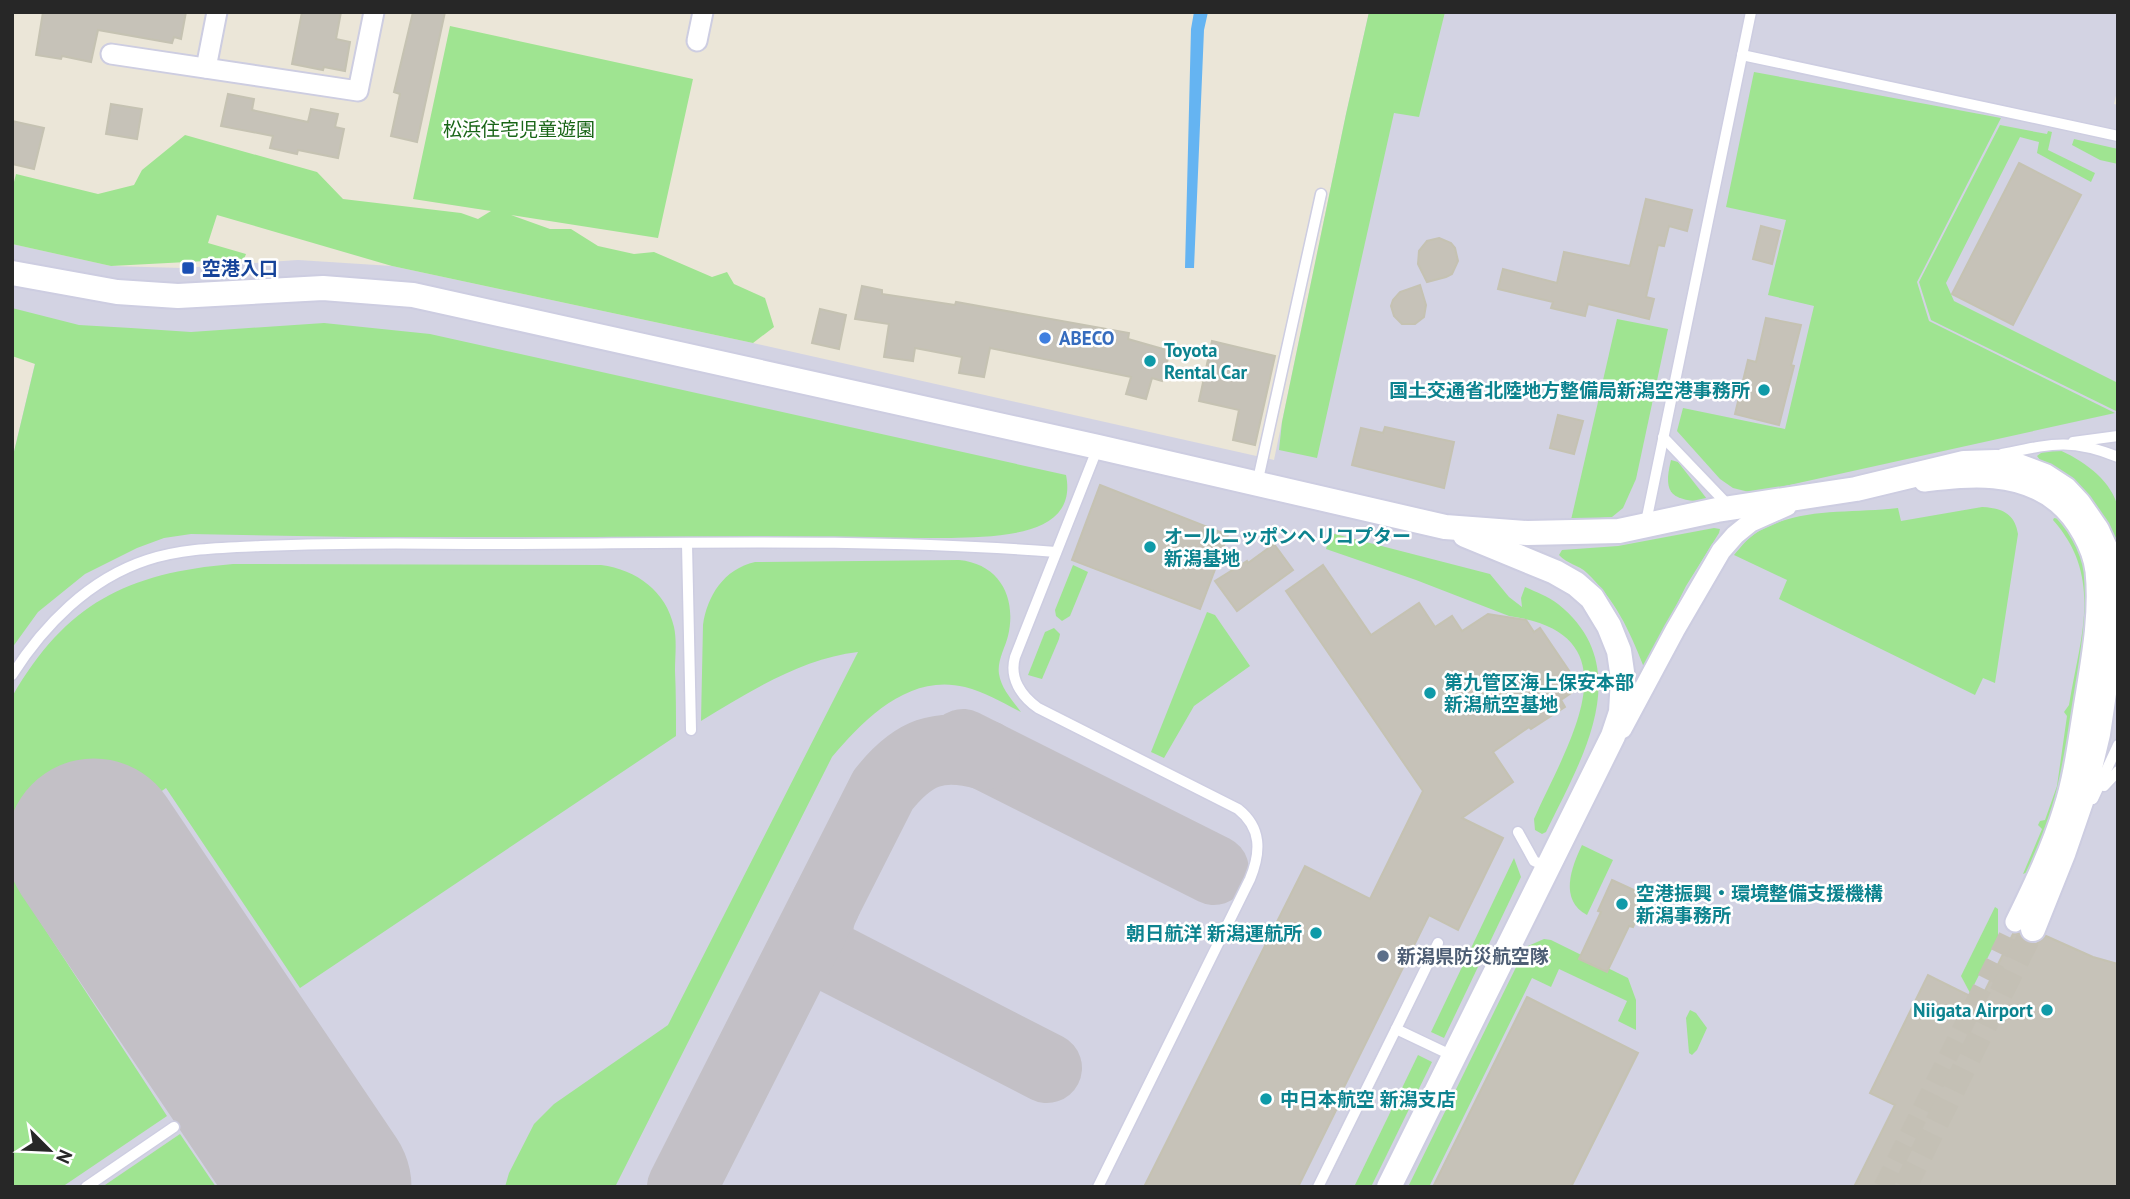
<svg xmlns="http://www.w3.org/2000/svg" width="2130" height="1199" viewBox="0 0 2130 1199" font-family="'PT Sans','Noto Sans JP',sans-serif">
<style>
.airport{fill:#d3d3e3}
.green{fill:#9fe491}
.water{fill:#65b4f2}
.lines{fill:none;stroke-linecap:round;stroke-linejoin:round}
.taxiway{stroke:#c3c0c6;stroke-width:70}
.runway{stroke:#c3c0c6;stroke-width:175}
.building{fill:#c6c2b8;stroke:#c5c2b2;stroke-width:2}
.minor-tunnel{stroke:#c4c0b5;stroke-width:19;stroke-dasharray:19 10;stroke-linecap:butt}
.tertiary-tunnel{stroke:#c4c0b5;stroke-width:24;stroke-dasharray:24 12;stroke-linecap:butt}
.service-casing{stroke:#cdcde1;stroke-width:13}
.minor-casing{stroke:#cdcde1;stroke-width:23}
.tertiary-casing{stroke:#cdcde1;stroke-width:28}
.service{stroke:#fff;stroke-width:10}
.minor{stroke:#fff;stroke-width:19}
.tertiary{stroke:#fff;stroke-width:24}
.transit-dot{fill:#1a4fb4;stroke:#fff;stroke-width:2.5}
.shop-dot{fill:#3f7fe0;stroke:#fff;stroke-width:2.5}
.culture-dot{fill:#0f9aa8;stroke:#fff;stroke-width:2.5}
.service-dot{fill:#5c6f8a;stroke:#fff;stroke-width:2.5}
.labels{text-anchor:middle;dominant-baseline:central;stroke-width:5;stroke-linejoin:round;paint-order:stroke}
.park-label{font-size:19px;fill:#196517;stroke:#fff}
.transit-label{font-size:19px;font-weight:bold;fill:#164399;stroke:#fff;text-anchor:start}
.shop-label{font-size:19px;font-weight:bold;fill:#366cbe;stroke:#fff;text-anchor:start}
.culture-label{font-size:19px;font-weight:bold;fill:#0d838f;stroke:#fff;text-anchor:start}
.service-label{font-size:19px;font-weight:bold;fill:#4e5e75;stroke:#fff;text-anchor:start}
</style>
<rect width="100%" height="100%" fill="#ebe6d8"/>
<polygon class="airport" points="1369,12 2118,12 2118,87 2114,104 2118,105 2118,1187 12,1187 12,460 35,363 12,355 12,244 111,266 182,268 298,260 392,266 753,343 1274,460 1346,114"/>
<g class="green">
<polygon points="1369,12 1445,12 1419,117 1394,113 1317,458 1279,450 1282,422 1346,114"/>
<polygon points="450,26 693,79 658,238 511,215 550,229 571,229 598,246 634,254 654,252 712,277 727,272 734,284 765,298 774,327 753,343 392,266 217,215 208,243 246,254 244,259 111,266 12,244 12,190 16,174 98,194 134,185 142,170 185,135 317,172 343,199 461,213 478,219 491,211 413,199"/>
<polygon points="1754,72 2001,118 1917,282 1929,321 2115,413 1753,493 1733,488 1720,479 1677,431 1683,408 1785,429 1814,306 1768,295 1786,220 1726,207"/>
<polygon points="2000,125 2047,134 2048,131 2052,132 2048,150 2095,173 2091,182 2037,153 2039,142 2020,137 1946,283 1954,301 2118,383 2118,412 1931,320 1919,282"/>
<polygon points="2074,139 2118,149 2118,164 2100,160 2072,145"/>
<path d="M12,308l67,17 52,3 60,4 133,-9 106,11 636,141c13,64 -74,61 -115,63l-594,-1 -166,-3 -27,4 -27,10 -52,26 -47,38 -26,36v-188l23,-96 -23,-8z"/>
<polygon points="1617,319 1668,329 1636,479 1623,508 1612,517 1571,520"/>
<path d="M2057,449c24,10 52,29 60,55 5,13 1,41 1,56l-81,-104 8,-6z"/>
<path d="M1671,460l7,2 29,37v3c-34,-2 -45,-6 -36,-42z"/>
<path d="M1982,507c19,1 33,6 36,27l-23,149 -12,-5 -8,17 -196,-96 8,-19 -53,-25c6,-7 12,-15 19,-20 43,-29 96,-21 145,-27l3,13z"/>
<path d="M2054,518l6,1 18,27 8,16 3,46 -26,166 -9,35 -24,62 -7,3 19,-45 -4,-4 2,-4 5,-1 12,-34 10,-70 -3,-4 5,-7c11,-67 35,-128 -16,-185z"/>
<path d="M1714,528l6,1 -1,4 -33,53 -40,80 -3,-1c-14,-36 -28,-65 -56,-92 -8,-8 -20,-9 -28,-18l3,-5 56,-4z"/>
<path d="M1331,533l159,41 19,23 13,10 -1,-9 4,-11c11,5 23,9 33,17 80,64 23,156 -12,228l-4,2 -7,-4 -1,-11c32,-73 107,-185 -25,-203l-93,-36 -90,-31z"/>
<path d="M959,560c41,4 58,38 49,76 -3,12 -11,25 -9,38 2,14 13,26 22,38 -18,-9 -36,-20 -56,-25 -56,-14 -101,32 -133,70l-217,430h-110l4,-14 25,-49 20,-20 114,-79 190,-373c-55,6 -110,40 -157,69l2,-96c4,-29 21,-56 52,-63z"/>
<path d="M233,564l368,1c36,5 65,26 73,62 3,14 1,30 1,44 1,22 1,43 1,65l-376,252 -134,-200 -146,103 147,225 -105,71h-50v-490c54,-94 115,-124 221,-133z"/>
<polygon points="1073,565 1088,572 1070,616 1062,621 1056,616 1055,610"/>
<polygon points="1207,612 1215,615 1250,666 1194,706 1164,758 1151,752"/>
<polygon points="1054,628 1060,634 1059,639 1042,679 1028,675 1045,632"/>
<path d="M1582,845l31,15 -26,55c-28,-15 -16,-47 -5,-70z"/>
<polygon points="1514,858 1521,877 1444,1038 1431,1032"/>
<polygon points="1995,907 1998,909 1998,937 1970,993 1961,976"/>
<polygon points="1544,939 1551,940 1628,978 1636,1000 1636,1030 1618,1021 1627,1001 1559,969 1551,987 1532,978 1429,1187 1408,1187 1523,953 1528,946"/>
<polygon points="1690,1010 1696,1013 1707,1028 1697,1050 1692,1055 1689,1053 1686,1018"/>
<polygon points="1418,1055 1432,1062 1371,1187 1354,1187"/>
<polygon points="180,1134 216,1187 102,1187"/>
</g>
<polygon class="water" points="1194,12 1208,12 1204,30 1194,268 1185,268 1191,29"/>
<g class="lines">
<g class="taxiway">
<polyline points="963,744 1214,870"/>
<path d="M826,903c-10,19 -11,37 3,53l218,112"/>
<path d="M682,1187l201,-397c30,-38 56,-48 102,-35"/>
</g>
<polyline class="runway" points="94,846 324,1187"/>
</g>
<g class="building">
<polygon points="43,12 186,12 181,39 174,37 172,43 98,30 91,62 62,56 61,59 36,55"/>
<polygon points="302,12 341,12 336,39 350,42 345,71 324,67 323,70 292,64"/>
<polygon points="413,12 445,12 417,142 391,136 400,94 394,92"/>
<polygon points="228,94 254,99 252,110 308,122 311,109 338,114 335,127 344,129 338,158 298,150 297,154 270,148 273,136 221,126"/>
<polygon points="111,104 142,109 137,139 106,134"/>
<polygon points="12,121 44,128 34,169 12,164"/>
<polygon points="2019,163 2081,195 2013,325 1952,294"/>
<polygon points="1646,199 1692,210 1687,231 1669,226 1664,246 1658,245 1646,297 1654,299 1649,319 1588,304 1585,316 1551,308 1553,302 1498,289 1503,269 1557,283 1564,252 1630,266"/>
<polygon points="1761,226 1780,231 1772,264 1753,259"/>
<polygon points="1439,238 1451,243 1455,248 1458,261 1452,274 1446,277 1427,282 1418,264 1419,251 1427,241"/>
<polygon points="1420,285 1426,305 1424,317 1415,324 1402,324 1394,316 1391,306 1393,300 1400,292"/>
<polygon points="862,286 882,290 882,294 955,305 956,302 1129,333 1128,339 1170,351 1162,381 1152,378 1146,399 1126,394 1131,377 990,348 984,377 959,373 962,357 915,348 913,361 884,357 889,324 855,319"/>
<polygon points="820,309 846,315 839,349 812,343"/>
<polygon points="1766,318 1801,325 1791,365 1794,366 1779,425 1735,414 1748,360 1756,362"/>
<polygon points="1212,341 1275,356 1255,445 1233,440 1239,410 1199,401"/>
<polygon points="1558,415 1583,421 1574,454 1550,448"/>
<polygon points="1385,427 1454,442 1444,488 1352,465 1361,428 1383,433"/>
<polygon points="1100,485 1228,535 1200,609 1072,560"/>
<polygon points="1274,544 1293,570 1237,611 1215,581 1247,561 1248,563"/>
<polygon points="1323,565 1371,635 1419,603 1435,627 1452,616 1462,631 1488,614 1526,620 1534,632 1540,628 1574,678 1568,682 1574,691 1561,700 1565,707 1531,729 1529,727 1493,752 1513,782 1462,818 1503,838 1458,930 1429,915 1342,1091 1345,1092 1298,1187 1144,1187 1305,866 1370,899 1423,791 1286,591"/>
<polygon points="1612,880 1647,896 1633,927 1629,926 1607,972 1579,959 1601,912 1598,911"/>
<polygon points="2019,933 2028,943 2036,944 2046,936 2093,957 2118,964 2118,1187 1854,1187 1895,1105 1870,1093 1928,975 1980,1001 2013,934"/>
<polygon points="1527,997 1638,1053 1571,1187 1433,1187"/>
</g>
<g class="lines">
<polyline class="minor-tunnel" points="1883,1187 2015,922"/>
<polyline class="tertiary-tunnel" points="1905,1187 2033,929"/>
<g class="service-casing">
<g id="service">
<polyline points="1742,55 2118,136"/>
<polyline points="1663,437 1728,505"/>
<polyline points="2073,442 2118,436"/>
<path d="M2002,454c49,-10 68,-16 116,3"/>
<polyline points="1257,484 1321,194"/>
<polyline points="1646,522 1751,12"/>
<polyline points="687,544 691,730"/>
<path d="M12,675c32,-50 77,-96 135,-115 37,-12 75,-12 114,-14 70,-3 139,-3 209,-2 195,0 392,-7 586,8"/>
<polyline points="2104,786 2118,771"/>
<polyline points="2093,799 2118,745"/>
<polyline points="1518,832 1534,861 1549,868"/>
<polyline points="1396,1029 1438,943"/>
<polyline points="86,1187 174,1127"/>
<path d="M1098,1187l152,-308c11,-27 12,-51 -12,-70l-200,-101c-17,-12 -29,-30 -23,-51l83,-210"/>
<polyline points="1318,1187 1396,1029 1455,1057"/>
</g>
</g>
<g class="minor-casing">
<g id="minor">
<polyline points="697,41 703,12"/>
<polyline points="111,54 358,91 374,12"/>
<polyline points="206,68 217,12"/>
<path d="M1924,482c45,-5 94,-11 133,21 19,16 35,44 38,68 5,47 -6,98 -13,144 -5,31 -9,63 -19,94 -12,39 -30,76 -48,113"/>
<polyline points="1622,729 1675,630 1721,551 1735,535 1751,522 1787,506"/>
</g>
</g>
<g class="tertiary-casing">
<g id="tertiary">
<polyline points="12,273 117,292 178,296 323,288 413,295 1098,447 1445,527 1527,533 1619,531 1717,510 1856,489 1964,463 1996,462 2013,464 2045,476 2065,489 2079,504 2097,530 2108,554 2114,583 2108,666 2098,734 2084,793 2063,854 2033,929"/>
<polyline points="1389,1187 1613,736 1621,712 1623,679 1619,651 1609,626 1592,598 1576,584 1555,572 1465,535"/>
</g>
</g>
<use href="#service" class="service"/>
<use href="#minor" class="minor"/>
<use href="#tertiary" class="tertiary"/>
</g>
<rect class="transit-dot" x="181" y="261" width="14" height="14" rx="3.5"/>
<circle class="shop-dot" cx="1045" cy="338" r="7"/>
<g class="culture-dot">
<circle cx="1150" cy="361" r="7"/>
<circle cx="1764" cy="390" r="7"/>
<circle cx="1150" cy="547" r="7"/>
<circle cx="1430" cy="693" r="7"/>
<circle cx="1622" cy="904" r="7"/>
<circle cx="1316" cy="933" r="7"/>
<circle cx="2047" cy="1010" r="7"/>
<circle cx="1266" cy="1099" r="7"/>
</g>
<circle class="service-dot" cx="1383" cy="956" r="7"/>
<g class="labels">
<g class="park-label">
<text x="519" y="129">松浜住宅児童遊園</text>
</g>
<g class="transit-label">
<text x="202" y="268">空港入口</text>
</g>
<g class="shop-label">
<text x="1059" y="338">ABECO</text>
</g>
<g class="culture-label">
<text x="1164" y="350">Toyota<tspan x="1164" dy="22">Rental Car</tspan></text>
<text x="1750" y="390" text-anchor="end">国土交通省北陸地方整備局新潟空港事務所</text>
<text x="1164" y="536">オールニッポンヘリコプター<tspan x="1164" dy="22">新潟基地</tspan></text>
<text x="1444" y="682">第九管区海上保安本部<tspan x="1444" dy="22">新潟航空基地</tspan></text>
<text x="1636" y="893">空港振興・環境整備支援機構<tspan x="1636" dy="22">新潟事務所</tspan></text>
<text x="1302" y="933" text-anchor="end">朝日航洋 新潟運航所</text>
<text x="2033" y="1010" text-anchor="end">Niigata Airport</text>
<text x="1280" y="1099">中日本航空 新潟支店</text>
</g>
<g class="service-label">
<text x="1397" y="956">新潟県防災航空隊</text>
</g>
</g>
<rect width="2130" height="1199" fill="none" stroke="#272727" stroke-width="28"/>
<g transform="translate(49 1150) rotate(114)" stroke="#ffffff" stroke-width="5" paint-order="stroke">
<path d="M0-5L12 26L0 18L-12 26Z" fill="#272727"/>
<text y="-10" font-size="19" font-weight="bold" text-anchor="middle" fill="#272727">N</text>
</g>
</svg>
